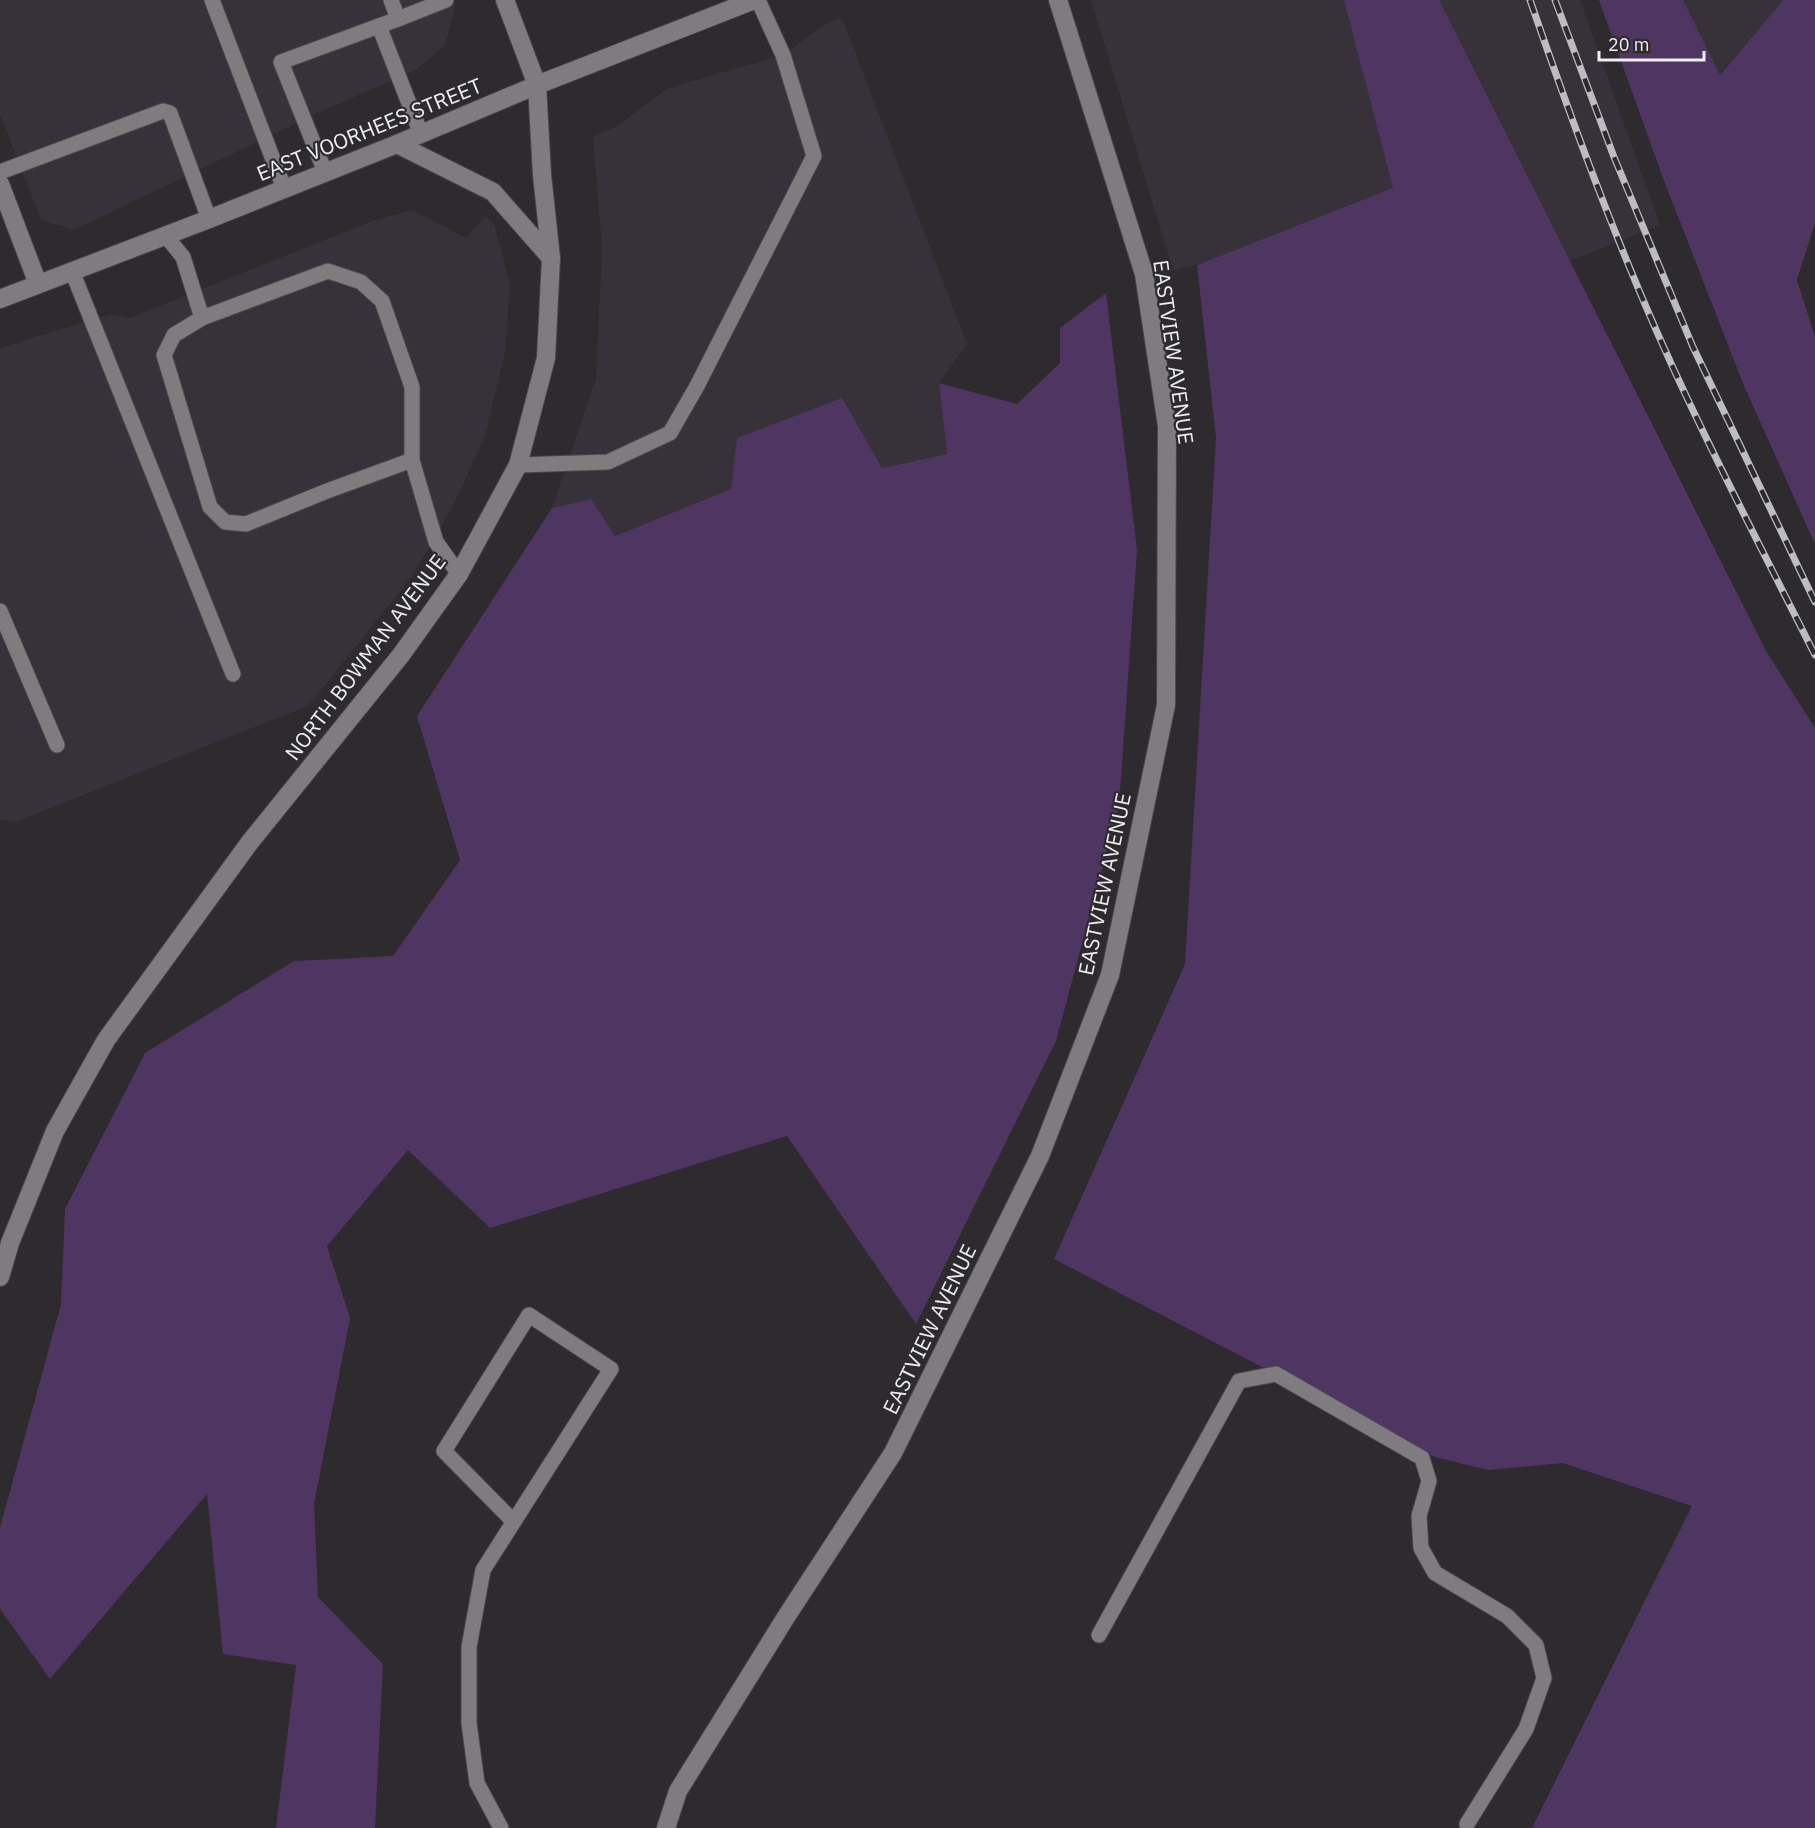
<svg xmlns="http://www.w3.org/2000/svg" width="1815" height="1828" viewBox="0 0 1815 1828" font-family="'IBM Plex Sans',sans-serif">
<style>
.built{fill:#37323a}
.green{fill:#4f3561}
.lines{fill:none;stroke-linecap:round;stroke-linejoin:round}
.service-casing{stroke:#49484a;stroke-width:17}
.minor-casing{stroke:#49484a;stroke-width:20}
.tertiary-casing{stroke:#49484a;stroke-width:20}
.secondary-casing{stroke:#49484a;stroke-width:20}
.service{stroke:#7e7c7f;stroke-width:15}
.minor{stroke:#7e7c7f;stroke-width:18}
.tertiary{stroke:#7e7c7f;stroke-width:18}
.secondary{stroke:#7e7c7f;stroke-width:18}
.rail-casing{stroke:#bdbcbe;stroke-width:7}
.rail{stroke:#2d2b2e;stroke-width:4.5;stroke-dasharray:14;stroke-linecap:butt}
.labels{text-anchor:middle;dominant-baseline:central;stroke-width:4.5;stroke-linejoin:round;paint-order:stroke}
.street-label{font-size:21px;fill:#efeef0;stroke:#2d2b2e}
</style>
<rect width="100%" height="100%" fill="#2d2b2e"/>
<g class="built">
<polygon points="0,0 453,0 455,7 445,45 416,70 315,114 74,230 41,220 0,114"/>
<polygon points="1091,0 1344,0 1394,188 1197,265 1173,270"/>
<polygon points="1439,0 1580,0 1660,225 1570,261"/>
<polygon points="1683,0 1783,0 1719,75"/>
<polygon points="842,18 967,344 939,383 947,454 881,468 731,489 615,536 591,499 552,508 596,379 602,247 593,137 617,126 668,88 783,55 827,23"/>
<polygon points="413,210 466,238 485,216 494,224 510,285 505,352 485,436 454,504 412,576 308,706 15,822 0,820 0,348 110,314 129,318 372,221"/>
</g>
<g class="green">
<polygon points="1344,0 1439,0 1766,651 1815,728 1815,1828 1532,1828 1692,1506 1563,1463 1488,1470 1435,1457 1054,1259 1185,964 1216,438 1197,265 1393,188"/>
<polygon points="1599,0 1683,0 1720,75 1783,0 1815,0 1815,223 1797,280 1815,337 1815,544 1744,386 1663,178"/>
<polygon points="1106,293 1137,550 1119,806 1056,1041 916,1324 787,1136 490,1228 408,1150 327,1246 350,1318 314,1504 318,1597 383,1664 375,1828 276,1828 296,1665 223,1654 207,1494 50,1679 0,1609 0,1528 61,1304 65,1209 145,1053 294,961 393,956 460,860 417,716 552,508 591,499 615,536 731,489 737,438 842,398 882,468 947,454 939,383 1017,404 1060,363 1060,328"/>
</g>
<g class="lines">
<g class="service-casing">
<g id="service">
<polyline points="212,0 284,188"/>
<polyline points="391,0 398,19 446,0"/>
<polyline points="379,26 421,134"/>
<polyline points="0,172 163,111 170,113 209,219"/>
<polyline points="325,172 281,62 398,19"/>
<polyline points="166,236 183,257 202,318 328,271 361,282 382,301 412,387 412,460 436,542 459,574"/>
<polyline points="72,271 233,674"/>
<polyline points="202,318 174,335 164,355 210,507 225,522 246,524 327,491 412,460"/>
<polyline points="518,465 608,462 670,433 697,386 814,156 783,55 758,0"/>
<polyline points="0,611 57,745"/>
<polyline points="1099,1635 1239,1381 1276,1374 1422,1458 1429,1481 1419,1516 1421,1548 1435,1573 1507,1616 1536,1645 1544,1678 1526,1729 1467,1824"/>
<polyline points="501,1828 477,1783 469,1723 469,1647 483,1570 611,1369 529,1315 444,1451 512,1520"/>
</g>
</g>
<g class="minor-casing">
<g id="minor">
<polyline points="0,184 38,284"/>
<polyline points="666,1828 678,1791 786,1617 893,1453 1040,1156 1110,975 1166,705 1167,426 1144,274 1058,0"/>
</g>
</g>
<g class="tertiary-casing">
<polyline id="tertiary" points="0,1277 10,1243 55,1131 106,1040 250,842 401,655 459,574 518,465 546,358 551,258 542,175 537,85 505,0"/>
</g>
<g class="secondary-casing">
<g id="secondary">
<polyline points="397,144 493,192 551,258"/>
<polyline points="0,299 209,219 397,144 537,85 754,0"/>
</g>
</g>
<use href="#service" class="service"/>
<use href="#minor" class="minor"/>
<use href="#tertiary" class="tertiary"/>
<use href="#secondary" class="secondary"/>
<g class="rail-casing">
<g id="rail">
<path d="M1530,0c47,136 97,272 159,402 40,85 84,169 126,253"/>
<polyline points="1555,0 1614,157 1693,347 1815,602"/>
</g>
</g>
<use href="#rail" class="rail"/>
</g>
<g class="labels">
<g class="street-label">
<text transform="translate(369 129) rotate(-22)">EAST VOORHEES STREET</text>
<text transform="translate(1174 352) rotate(82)">EASTVIEW AVENUE</text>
<text transform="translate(365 657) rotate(-53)">NORTH BOWMAN AVENUE</text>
<text transform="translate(1104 884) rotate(-78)">EASTVIEW AVENUE</text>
<text transform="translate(929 1329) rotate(-64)">EASTVIEW AVENUE</text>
</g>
</g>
<path d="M1599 51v9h105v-9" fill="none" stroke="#efeef0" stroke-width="3"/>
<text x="1608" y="51" font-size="18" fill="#efeef0" stroke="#2d2b2e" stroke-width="4.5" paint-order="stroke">20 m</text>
</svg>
